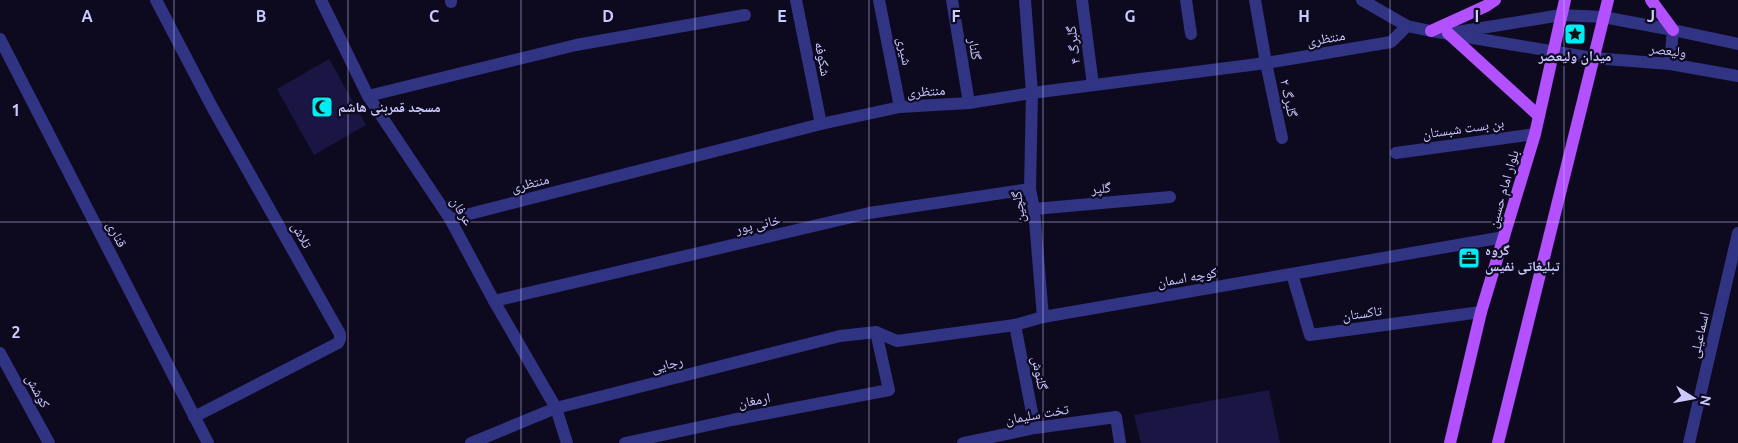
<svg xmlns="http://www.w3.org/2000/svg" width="1738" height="443" viewBox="0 0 1738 443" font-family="Ubuntu,'Noto Naskh Arabic',sans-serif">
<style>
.building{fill:#1b1543}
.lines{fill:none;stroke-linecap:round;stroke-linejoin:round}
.minor{stroke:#313383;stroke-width:12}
.major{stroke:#b350ff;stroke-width:12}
.grid{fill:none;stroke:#ccc9ff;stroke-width:1;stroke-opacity:0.55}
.labels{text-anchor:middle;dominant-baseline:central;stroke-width:4.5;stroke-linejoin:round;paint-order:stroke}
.street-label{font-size:14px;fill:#ccc9ff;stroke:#0d0a20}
.poi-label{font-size:14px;font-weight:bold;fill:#ccc9ff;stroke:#0d0a20;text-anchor:start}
.grid-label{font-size:16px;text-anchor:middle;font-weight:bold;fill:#ccc9ff;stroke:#0d0a20;stroke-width:4.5;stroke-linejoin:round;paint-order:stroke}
</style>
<rect width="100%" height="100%" fill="#0d0a20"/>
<g class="building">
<polygon points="329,59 366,125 314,155 277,89"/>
<polygon points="1269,390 1280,443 1141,443 1134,415"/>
</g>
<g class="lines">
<g class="minor">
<polyline points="156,0 212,107 340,334 340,339 338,343 194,417"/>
<polyline points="321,0 368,96 450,219 494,301 556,408 567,443"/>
<polyline points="451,0 451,2"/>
<polyline points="796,0 821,124"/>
<polyline points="879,0 900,107"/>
<polyline points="952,0 969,103"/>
<polyline points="1025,0 1032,93 1030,189 1034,209 1043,317"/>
<polyline points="1082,0 1093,85"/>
<polyline points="1186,0 1191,34"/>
<polyline points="1255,0 1266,63 1282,138"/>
<polyline points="1362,0 1407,26 1431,31 1593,58 1670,64 1738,76"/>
<polyline points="1457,32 1561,15 1603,17 1673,30 1738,44"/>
<polyline points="0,39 208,443"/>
<polyline points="1670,64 1673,30"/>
<polyline points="368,96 576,45 745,15"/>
<polyline points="1396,153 1535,134"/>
<polyline points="1034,209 1170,197"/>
<polyline points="450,219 821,124 900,107 969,103 1032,93 1266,63 1391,42 1407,26"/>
<polyline points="1292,274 1310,335 1481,312"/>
<polyline points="494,301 869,213 1030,189"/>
<polyline points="1015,325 1035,428"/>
<polyline points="0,353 49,443"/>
<polyline points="471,443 556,408 840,336 876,332 897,341 1015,325 1043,317 1504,237"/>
<polyline points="625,443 732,420 889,390 876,332"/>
<polyline points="963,443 1035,428 1116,417 1120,443"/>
<polyline points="1689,443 1738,233"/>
</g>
<g class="major">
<polyline points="1651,0 1673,30"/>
<polyline points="1431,31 1486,6 1495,0"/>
<polyline points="1448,33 1539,116"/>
<polyline points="1450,443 1481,312 1535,134 1565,0"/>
<polyline points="1498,443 1608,0"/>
</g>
</g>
<path class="grid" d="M174,0v443M348,0v443M521,0v443M695,0v443M869,0v443M1043,0v443M1217,0v443M1390,0v443M1564,0v443M0,222h1738"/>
<defs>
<g id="sight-square" transform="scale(1.125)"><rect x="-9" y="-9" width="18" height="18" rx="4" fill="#00ecf4" stroke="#0d0a20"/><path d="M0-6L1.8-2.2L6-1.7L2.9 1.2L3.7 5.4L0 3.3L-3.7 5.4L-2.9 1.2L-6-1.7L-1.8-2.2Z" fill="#111"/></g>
<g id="mosque-square" transform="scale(1.125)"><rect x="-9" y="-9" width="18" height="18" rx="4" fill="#00ecf4" stroke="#0d0a20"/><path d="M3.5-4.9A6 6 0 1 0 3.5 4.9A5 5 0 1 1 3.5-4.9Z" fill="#111"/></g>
<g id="office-square" transform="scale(1.125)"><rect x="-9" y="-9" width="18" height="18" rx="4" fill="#00ecf4" stroke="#0d0a20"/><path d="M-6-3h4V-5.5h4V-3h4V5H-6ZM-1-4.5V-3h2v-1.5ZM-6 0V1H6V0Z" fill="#111"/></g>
</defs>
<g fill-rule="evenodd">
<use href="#sight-square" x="1575" y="34"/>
<use href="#mosque-square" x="322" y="107"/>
<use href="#office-square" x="1469" y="258"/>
</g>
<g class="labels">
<g class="street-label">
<text transform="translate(1326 38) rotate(-10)">منتظری</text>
<text transform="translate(1073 45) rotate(-97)">گلبرگ ۴</text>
<text transform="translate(975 49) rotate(81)">گلنار</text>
<text transform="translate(1668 50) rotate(7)">ولیعصر</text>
<text transform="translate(905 51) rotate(79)">شیری</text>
<text transform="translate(823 59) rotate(79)">شکوفه</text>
<text transform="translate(926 91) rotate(-4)">منتظری</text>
<text transform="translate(1289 98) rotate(78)">گلبرگ ۲</text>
<text transform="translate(1463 128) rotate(-8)">بن بست شبستان</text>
<text transform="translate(530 183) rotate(-14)">منتظری</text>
<text transform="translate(1101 188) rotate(-5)">گلپر</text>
<text transform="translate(1503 189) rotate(-74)">بلوار امام حسین</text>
<text transform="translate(1018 207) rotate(-97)">گلچین</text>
<text transform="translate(462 211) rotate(59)">عرفان</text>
<text transform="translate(758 224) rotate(-13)">خانی پور</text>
<text transform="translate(117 234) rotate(63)">قناری</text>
<text transform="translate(302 235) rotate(61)">تلاش</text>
<text transform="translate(1187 277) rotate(-10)">کوچه اسمان</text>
<text transform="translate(1362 313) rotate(-8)">تاکستان</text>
<text transform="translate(1699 335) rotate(-77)">اسماعیلی</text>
<text transform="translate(667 364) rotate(-14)">رجایی</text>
<text transform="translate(1040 373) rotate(79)">گلنوش</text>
<text transform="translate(38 391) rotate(62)">کوشش</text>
<text transform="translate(754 400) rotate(-11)">ارمغان</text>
<text transform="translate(1037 414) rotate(-10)">تخت سلیمان</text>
</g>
<g class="poi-label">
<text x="1575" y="56" text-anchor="middle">میدان ولیعصر</text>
<text x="338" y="107">مسجد قمربنی هاشم</text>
<text x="1485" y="250">گروه<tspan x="1485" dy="16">تبلیغاتی نفیس</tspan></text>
</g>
</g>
<g class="grid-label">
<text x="87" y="22">A</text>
<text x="261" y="22">B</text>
<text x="434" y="22">C</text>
<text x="608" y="22">D</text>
<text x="782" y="22">E</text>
<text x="956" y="22">F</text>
<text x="1130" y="22">G</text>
<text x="1304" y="22">H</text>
<text x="1477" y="22">I</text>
<text x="1651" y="22">J</text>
<text x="16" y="116">1</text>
<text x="16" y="338">2</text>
</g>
<g transform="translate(1693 398) rotate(101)" stroke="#0d0a20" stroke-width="4" paint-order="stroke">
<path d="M0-4L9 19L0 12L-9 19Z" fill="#ccc9ff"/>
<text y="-8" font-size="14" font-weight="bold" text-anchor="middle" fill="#ccc9ff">N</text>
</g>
</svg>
